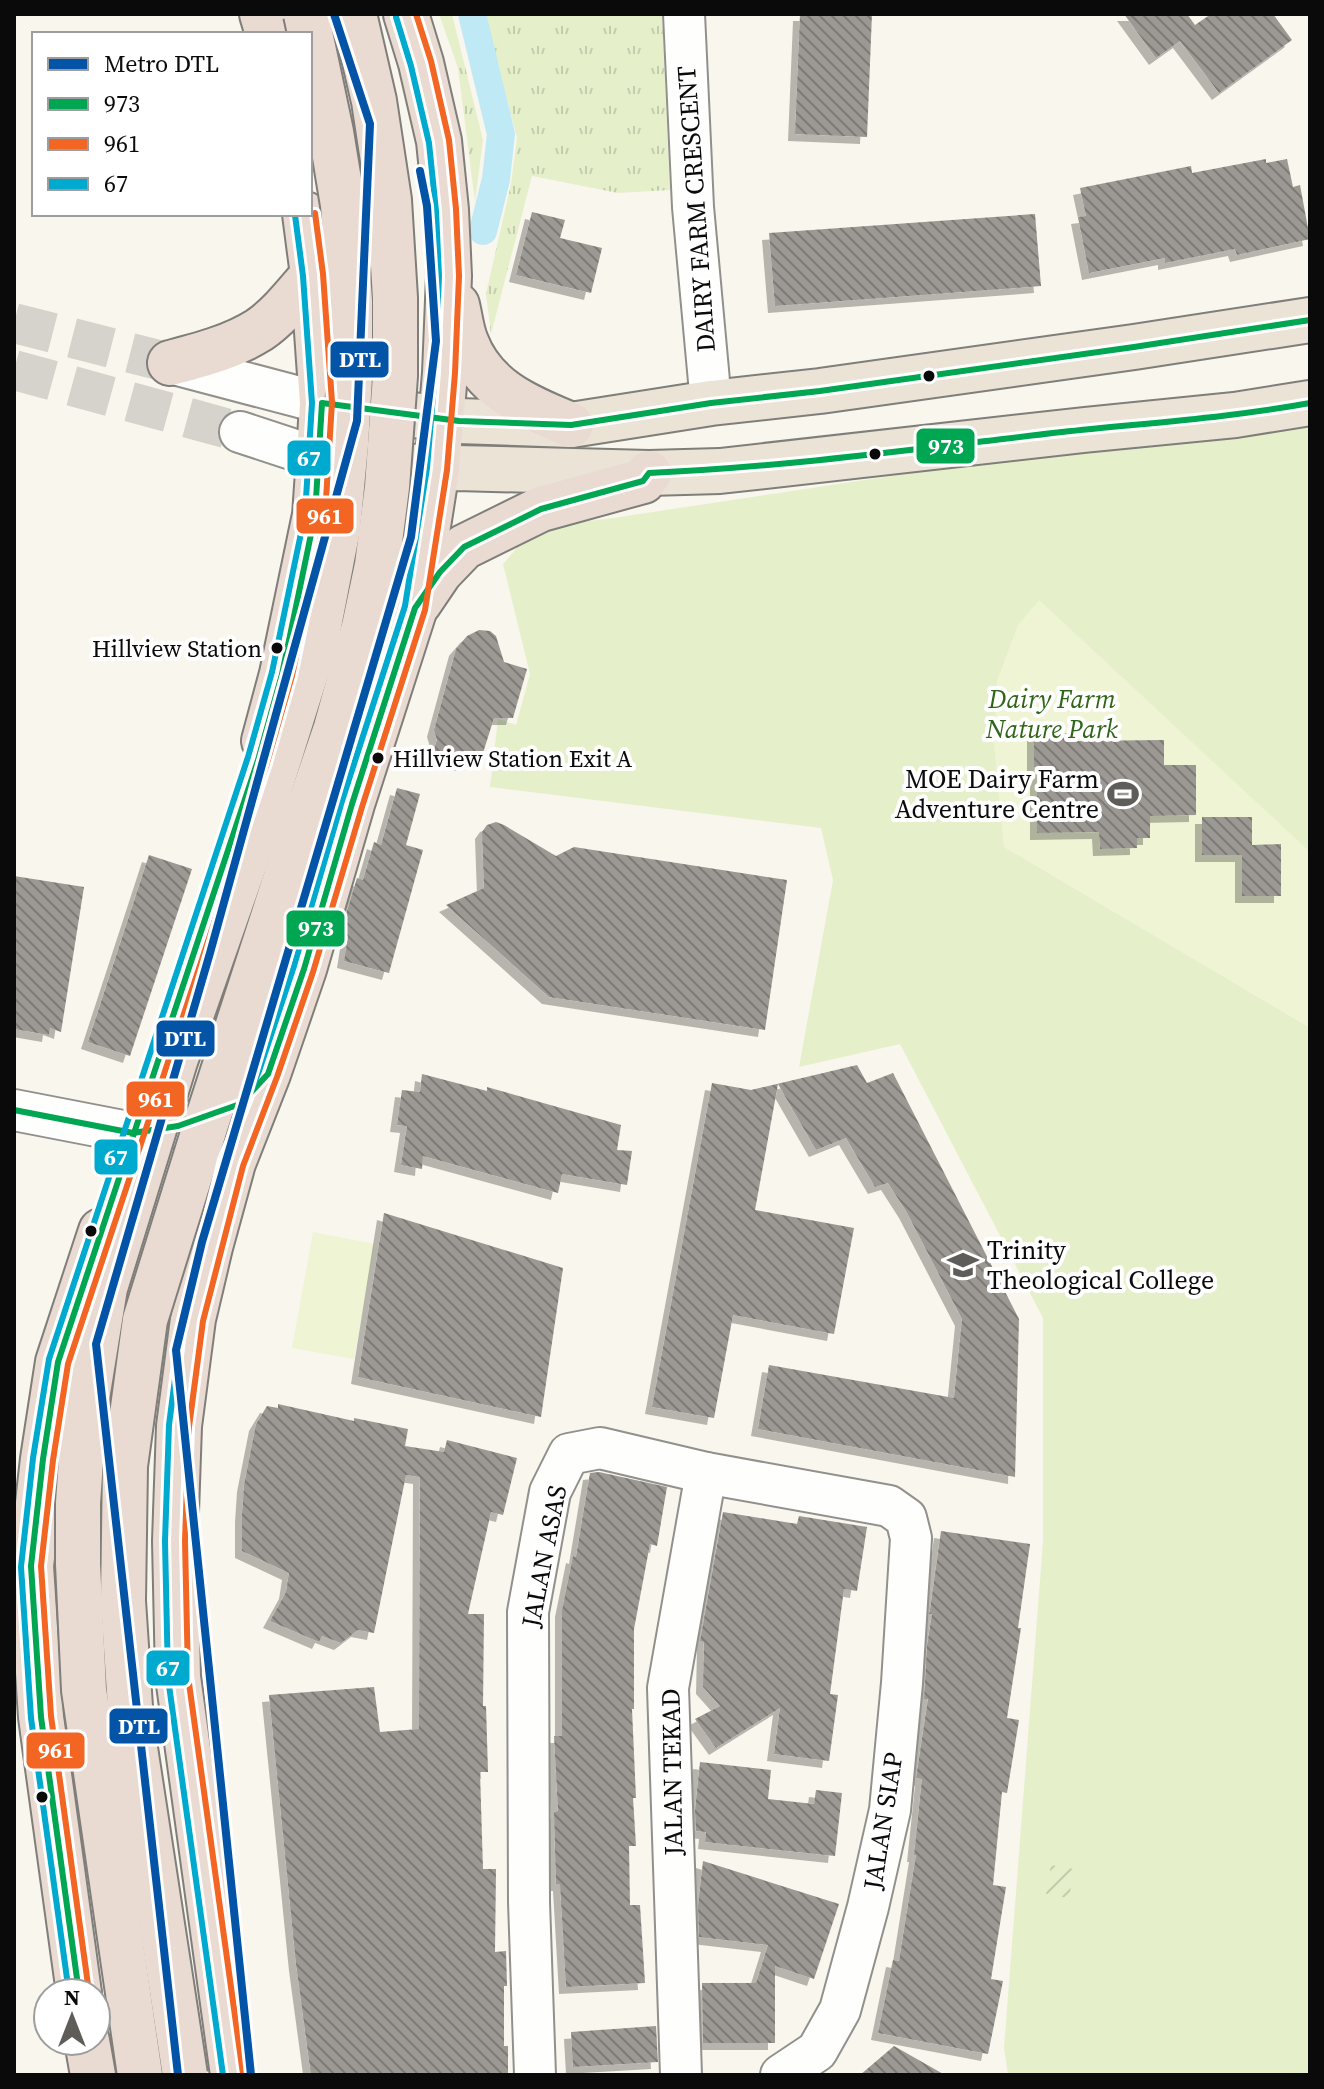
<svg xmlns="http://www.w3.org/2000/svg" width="1324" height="2089" font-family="'Source Serif 4',serif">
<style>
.grass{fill:url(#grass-tufts)}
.park{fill:#e5f0cb}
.garden{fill:url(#garden-furrows)}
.pitch{fill:#eff4d5}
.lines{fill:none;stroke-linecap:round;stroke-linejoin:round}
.canal{stroke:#c0e9f6;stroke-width:28}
.building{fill:url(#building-back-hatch);filter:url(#shadow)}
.minor-tunnel{stroke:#d5d3cb;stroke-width:40;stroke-dasharray:40 20;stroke-linecap:butt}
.minor-casing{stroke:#92908c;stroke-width:44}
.major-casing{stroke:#7f7e7a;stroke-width:48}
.highway-casing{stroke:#7f7e7a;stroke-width:48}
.minor{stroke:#fefefc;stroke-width:40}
.major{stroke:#ebe4d6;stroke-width:44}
.highway{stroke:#eadbd2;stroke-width:44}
.highway-bridge-casing{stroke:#7f7e7a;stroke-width:48;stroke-linecap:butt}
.highway-bridge{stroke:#eadbd2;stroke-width:44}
.bus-1-casing{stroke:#fff;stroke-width:12}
.bus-2-casing{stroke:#fff;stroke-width:12}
.bus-3-casing{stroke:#fff;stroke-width:12}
.bus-1{stroke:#00a651;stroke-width:6}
.bus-2{stroke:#f26522;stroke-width:6}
.bus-3{stroke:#00a9ce;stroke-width:6}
.metro-1-casing{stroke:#fff;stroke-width:14}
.metro-1{stroke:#0354a6;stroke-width:8}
.bus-dot{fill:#0a0a0a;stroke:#fff;stroke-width:3}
.labels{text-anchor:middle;stroke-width:8;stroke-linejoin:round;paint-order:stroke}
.bus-label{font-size:24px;fill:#0a0a0a;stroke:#fff;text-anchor:end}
.street-label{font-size:26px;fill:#0a0a0a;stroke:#fff}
.park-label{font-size:26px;font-style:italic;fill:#2f6518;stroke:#fff}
.poi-label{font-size:26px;fill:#0a0a0a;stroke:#fff;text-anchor:end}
.line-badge{stroke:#fff;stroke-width:3}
.badge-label{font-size:22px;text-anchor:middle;font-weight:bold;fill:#fff}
</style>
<defs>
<pattern id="grass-tufts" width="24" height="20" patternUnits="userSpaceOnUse" patternTransform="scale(2)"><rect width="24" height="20" fill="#e5f0cb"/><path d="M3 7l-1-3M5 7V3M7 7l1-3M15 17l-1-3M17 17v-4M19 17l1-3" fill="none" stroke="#c3ccad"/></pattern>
<pattern id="garden-furrows" width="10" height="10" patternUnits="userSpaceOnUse" patternTransform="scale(2)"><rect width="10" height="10" fill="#e5f0cb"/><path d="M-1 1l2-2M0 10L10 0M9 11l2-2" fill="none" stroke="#c3ccad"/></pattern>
<pattern id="building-back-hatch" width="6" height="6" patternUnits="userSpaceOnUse" patternTransform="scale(2)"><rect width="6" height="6" fill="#9c9893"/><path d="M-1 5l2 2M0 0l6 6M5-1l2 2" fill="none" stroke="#7d7a76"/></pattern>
<filter id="shadow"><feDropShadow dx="-7" dy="7" stdDeviation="0" flood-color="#0004"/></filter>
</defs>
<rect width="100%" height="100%" fill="#f9f6ed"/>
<g class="grass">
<polygon points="439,14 452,14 483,140 475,202 458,68"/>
<polygon points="485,14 662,14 670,190 618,193 532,176 491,334 486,294 511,184 517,138"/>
</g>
<polygon class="park" points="1310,420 1310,2075 1008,2075 1004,2048 1043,1541 1043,1318 900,1044 799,1067 833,880 821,828 490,787 498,719 516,725 530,674 503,564 521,543 555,525 613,518 1082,447"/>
<polygon class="garden" points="1051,1865 1074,1869 1069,1898 1046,1894"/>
<g class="pitch">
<polygon points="1039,600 1310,852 1310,1028 1004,847 994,742 997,681 1018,625"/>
<polygon points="313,1232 375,1244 354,1359 292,1348"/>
</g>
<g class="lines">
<polyline class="canal" points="472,14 501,134 496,179 483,231"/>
</g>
<g class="building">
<polygon points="800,14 872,14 867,137 795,134"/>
<polygon points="1124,14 1187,14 1195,25 1211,14 1273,14 1292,40 1219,93 1180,41 1156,58"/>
<polygon points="1266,159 1266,163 1287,159 1293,187 1300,185 1310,239 1237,255 1235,249 1165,263 1165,258 1089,273 1078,217 1086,216 1080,188 1191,166 1192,173"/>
<polygon points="532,212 565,220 560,238 602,248 591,293 516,275"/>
<polygon points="1035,214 1041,286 775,306 769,233"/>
<polygon points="479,630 490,631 496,636 504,662 527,669 513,718 494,718 483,753 463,764 432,755 437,740 434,730 456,649 467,636"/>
<polygon points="1076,733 1076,741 1164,740 1164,765 1196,765 1196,815 1150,816 1150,838 1137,838 1137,848 1100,849 1099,832 1037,833 1037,767 1034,767 1034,734"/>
<polygon points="397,788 420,794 406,845 423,850 389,973 344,961 348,936 340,934 357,878 363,880 374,842 381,845"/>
<polygon points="1202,817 1252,817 1252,845 1281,844 1281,896 1242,896 1242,855 1202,855"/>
<polygon points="496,822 504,825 556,856 574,847 787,880 765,1030 549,997 446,905 484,888 482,832 487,825"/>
<polygon points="149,855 192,869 130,1056 88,1042"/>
<polygon points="14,876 84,887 61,1032 50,1028 49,1035 14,1029"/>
<polygon points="857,1065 867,1083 893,1073 1019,1319 1015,1477 758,1429 769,1365 954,1398 962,1319 906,1211 888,1183 875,1187 846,1138 816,1150 778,1084 755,1210 854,1228 834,1334 733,1315 714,1418 652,1407 712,1083 751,1090"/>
<polygon points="422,1074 487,1091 487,1087 621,1125 617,1150 632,1151 627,1185 562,1174 558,1193 423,1156 422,1169 401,1165 407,1126 397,1125 402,1090 420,1092"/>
<polygon points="384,1213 563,1268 541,1417 358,1377"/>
<polygon points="278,1404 354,1421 354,1418 408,1429 405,1446 444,1452 447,1440 517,1458 503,1515 491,1512 468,1614 484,1614 483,1706 486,1706 488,1772 480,1772 483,1869 496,1869 495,1952 506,1951 507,1986 504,1986 504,2046 508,2046 508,2075 311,2075 296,1964 269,1695 374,1687 380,1732 419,1729 420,1477 406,1475 374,1633 358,1630 341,1643 322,1636 319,1642 270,1621 286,1592 289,1573 242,1551 242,1515 244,1485 256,1424 267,1406 278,1408"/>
<polygon points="599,1472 667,1487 657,1546 650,1544 634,1629 634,1709 632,1709 636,1798 633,1798 636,1846 629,1846 630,1905 640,1905 645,1983 566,1987 560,1884 556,1884 554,1812 558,1811 554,1736 562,1736 562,1610 573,1556 576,1557 590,1473"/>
<polygon points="723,1512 797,1524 799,1516 867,1527 857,1591 844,1589 830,1694 838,1695 829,1761 774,1754 780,1708 716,1748 695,1719 720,1706 703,1687 704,1642 700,1641"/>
<polygon points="941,1531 1030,1544 1018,1628 1021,1628 1007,1718 1019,1720 1007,1793 1002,1792 993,1885 1006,1887 991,1979 1003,1981 988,2054 878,2033 893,1960 899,1961 916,1855 914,1855 922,1779 916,1778 928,1699 924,1699 927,1646 932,1614 929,1614 930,1610"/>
<polygon points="700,1762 771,1770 768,1799 814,1804 816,1790 842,1793 835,1856 705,1842 706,1832 696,1831 695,1811"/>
<polygon points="703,1861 839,1904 814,1979 775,1966 775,2043 703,2043 702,1983 756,1983 768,1945 699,1937 698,1906"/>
<polygon points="656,2026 658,2062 573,2067 571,2032"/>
<polygon points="894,2046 945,2075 860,2075"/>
</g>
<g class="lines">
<g class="minor-tunnel">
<polyline points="14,323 170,363"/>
<polyline points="14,370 240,432"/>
</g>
<defs>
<g id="minor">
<polyline points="684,14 693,207 711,403"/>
<polyline points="170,363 322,403"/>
<polyline points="240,432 319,458"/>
<polyline points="14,1110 133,1133 178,1126 232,1107"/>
<polyline points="535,2075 529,1902 528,1612 550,1492 569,1454 600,1448 706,1473 889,1506 906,1518 911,1538 902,1683 890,1810 868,1907 840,2010 817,2051 781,2075"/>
<polyline points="681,2075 668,1688 706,1473"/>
</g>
<g id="major">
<polyline points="322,403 459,421 571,425 711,403 820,391 1134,347 1310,320"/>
<polyline points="319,458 437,469 457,468 649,473 720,471 1084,430 1235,415 1310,403"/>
</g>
<g id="highway">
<polyline points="262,14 268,34"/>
<path d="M457,305C460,317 461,330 466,342C484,390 528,407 571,425"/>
<path d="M170,363C200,355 232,347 259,330C280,316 297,293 313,275"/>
<polyline points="419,603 440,572 464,547 541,509 643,481 649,473"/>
<polyline points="264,741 282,674 315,515 319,458 322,403 313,275 305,214"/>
<polyline points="79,1993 41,1717 31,1566 43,1459 58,1362 101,1231"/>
<polyline points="87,2041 93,2075"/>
<polyline points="233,2075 178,1677 175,1541 179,1426 193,1319 210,1247 233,1163 268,1074 304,969 352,804 415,608 437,469 445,373 449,276 446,210 439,141 421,63 406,14"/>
</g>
</defs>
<use href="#minor" class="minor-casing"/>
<use href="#major" class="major-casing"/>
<use href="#highway" class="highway-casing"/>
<use href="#minor" class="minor"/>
<use href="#major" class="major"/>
<use href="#highway" class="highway"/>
<defs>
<g id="highway-bridge">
<polyline points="140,2075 84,1690 78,1564 78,1503 84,1417 105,1288 175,1061 258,825 316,641 338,528 346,445 350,376 350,301 343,205 331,132 306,14"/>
<polyline points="185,2075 131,1722 123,1601 125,1466 145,1320 205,1127 300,834 336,728 364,627 377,565 387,487 395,376 395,298 389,200 374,101 354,14"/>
</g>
</defs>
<use href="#highway-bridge" class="highway-bridge-casing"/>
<use href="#highway-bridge" class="highway-bridge"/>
<defs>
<g id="bus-1">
<path d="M14,1110L133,1133L178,1126L240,1104L268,1074L304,969L352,804L415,608L440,572L464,547L541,509L643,481L649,473C788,467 924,448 1062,432C1145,423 1228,418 1310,403"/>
<polyline points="79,1993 41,1717 31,1566 43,1459 58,1362 258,760 282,674 315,515 322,403 459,421 571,425 711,403 820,391 1134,347 1310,320"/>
</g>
<g id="bus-2">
<polyline points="89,1992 51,1716 41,1566 53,1460 68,1364 267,763 292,676 325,516 332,402 323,274 315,213"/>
<polyline points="243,2074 188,1676 185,1541 189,1427 203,1321 243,1166 277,1077 313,972 362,807 425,610 447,470 455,373 459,276 456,209 449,140 431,61 416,14"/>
</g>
<g id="bus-3">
<polyline points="69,1993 31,1718 21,1567 33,1458 49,1359 248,757 272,672 305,514 312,403 303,276 295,215"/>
<polyline points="223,2075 168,1678 165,1541 169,1425 183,1317 223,1160 259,1071 294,966 342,801 405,606 427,468 435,372 439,276 436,211 429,143 411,66 396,17"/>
</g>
</defs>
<use href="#bus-1" class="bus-1-casing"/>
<use href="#bus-2" class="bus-2-casing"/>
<use href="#bus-3" class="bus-3-casing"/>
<use href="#bus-1" class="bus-1"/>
<use href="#bus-2" class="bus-2"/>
<use href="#bus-3" class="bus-3"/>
<defs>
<g id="metro-1">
<polyline points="178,2075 96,1344 210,953 357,421 370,124 334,14"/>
<polyline points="251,2075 176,1350 202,1242 411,537 436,341 427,206 420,171"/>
</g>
</defs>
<use href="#metro-1" class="metro-1-casing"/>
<use href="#metro-1" class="metro-1"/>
</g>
<defs>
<symbol id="stadium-bare" viewBox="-9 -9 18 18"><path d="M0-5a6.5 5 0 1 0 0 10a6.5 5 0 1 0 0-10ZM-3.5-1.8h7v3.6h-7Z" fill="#5e5d59" stroke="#fff" stroke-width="2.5" paint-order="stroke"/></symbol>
<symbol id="university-bare" viewBox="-9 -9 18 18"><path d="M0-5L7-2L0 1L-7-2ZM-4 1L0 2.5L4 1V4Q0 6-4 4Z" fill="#5e5d59" stroke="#fff" stroke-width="2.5" paint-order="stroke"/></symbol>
</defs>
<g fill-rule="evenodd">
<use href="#stadium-bare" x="1101" y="772" width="44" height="44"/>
<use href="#university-bare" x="941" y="1243" width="44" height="44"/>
</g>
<g class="bus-dot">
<circle cx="929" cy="376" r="7"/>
<circle cx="875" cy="454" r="7"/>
<circle cx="277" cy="648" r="7"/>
<circle cx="378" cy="758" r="7"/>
<circle cx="91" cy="1231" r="7"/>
<circle cx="42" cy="1797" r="7"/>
</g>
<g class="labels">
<g class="bus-label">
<text x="262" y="657">Hillview Station</text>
<text x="393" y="767" text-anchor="start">Hillview Station Exit A</text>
</g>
<g class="street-label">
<text transform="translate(696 209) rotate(-94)" y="9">DAIRY FARM CRESCENT</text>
<text transform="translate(544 1556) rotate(-79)" y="9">JALAN ASAS</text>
<text transform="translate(672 1772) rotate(-91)" y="9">JALAN TEKAD</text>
<text transform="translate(883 1821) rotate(-81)" y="9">JALAN SIAP</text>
</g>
<g class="park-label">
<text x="1052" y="708">Dairy Farm<tspan x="1052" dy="30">Nature Park</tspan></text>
</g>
<g class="poi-label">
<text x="1099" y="788">MOE Dairy Farm<tspan x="1099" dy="30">Adventure Centre</tspan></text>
<text x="987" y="1259" text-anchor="start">Trinity<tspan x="987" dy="30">Theological College</tspan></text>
</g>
</g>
<g class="line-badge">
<rect x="329" y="340" width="61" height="39" rx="8" fill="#0354a6"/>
<rect x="915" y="427" width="61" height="38" rx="8" fill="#00a651"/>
<rect x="286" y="439" width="46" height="38" rx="8" fill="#00a9ce"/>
<rect x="295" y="497" width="60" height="38" rx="8" fill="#f26522"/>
<rect x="285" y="909" width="61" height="39" rx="8" fill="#00a651"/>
<rect x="155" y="1019" width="61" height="39" rx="8" fill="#0354a6"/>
<rect x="125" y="1080" width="61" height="38" rx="8" fill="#f26522"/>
<rect x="93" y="1138" width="46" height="38" rx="8" fill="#00a9ce"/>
<rect x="145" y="1649" width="46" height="38" rx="8" fill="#00a9ce"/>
<rect x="108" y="1707" width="61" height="38" rx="8" fill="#0354a6"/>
<rect x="25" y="1731" width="61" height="39" rx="8" fill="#f26522"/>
</g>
<g class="badge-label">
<text x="360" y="367">DTL</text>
<text x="946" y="454">973</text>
<text x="309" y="466">67</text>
<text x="325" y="524">961</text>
<text x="316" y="936">973</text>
<text x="185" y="1046">DTL</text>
<text x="156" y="1107">961</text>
<text x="116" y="1165">67</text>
<text x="168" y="1676">67</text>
<text x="139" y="1734">DTL</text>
<text x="56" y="1758">961</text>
</g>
<rect width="1324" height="2089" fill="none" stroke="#0a0a0a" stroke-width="32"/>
<rect x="32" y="32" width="280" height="184" fill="#ffffff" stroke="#9d9d9d" stroke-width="2"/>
<rect x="48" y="58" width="40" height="12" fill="#0354a6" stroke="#9d9d9d" stroke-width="2"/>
<text x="104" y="72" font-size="24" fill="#0a0a0a">Metro DTL</text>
<rect x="48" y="98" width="40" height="12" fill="#00a651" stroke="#9d9d9d" stroke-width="2"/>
<text x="104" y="112" font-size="24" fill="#0a0a0a">973</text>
<rect x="48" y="138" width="40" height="12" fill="#f26522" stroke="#9d9d9d" stroke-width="2"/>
<text x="104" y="152" font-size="24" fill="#0a0a0a">961</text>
<rect x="48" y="178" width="40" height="12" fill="#00a9ce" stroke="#9d9d9d" stroke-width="2"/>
<text x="104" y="192" font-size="24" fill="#0a0a0a">67</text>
<g transform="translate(72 2017)"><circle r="38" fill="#ffffff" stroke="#9d9d9d" stroke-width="2"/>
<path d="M0-6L14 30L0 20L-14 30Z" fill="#5e5d59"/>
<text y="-12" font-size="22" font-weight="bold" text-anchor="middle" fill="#0a0a0a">N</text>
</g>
</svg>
